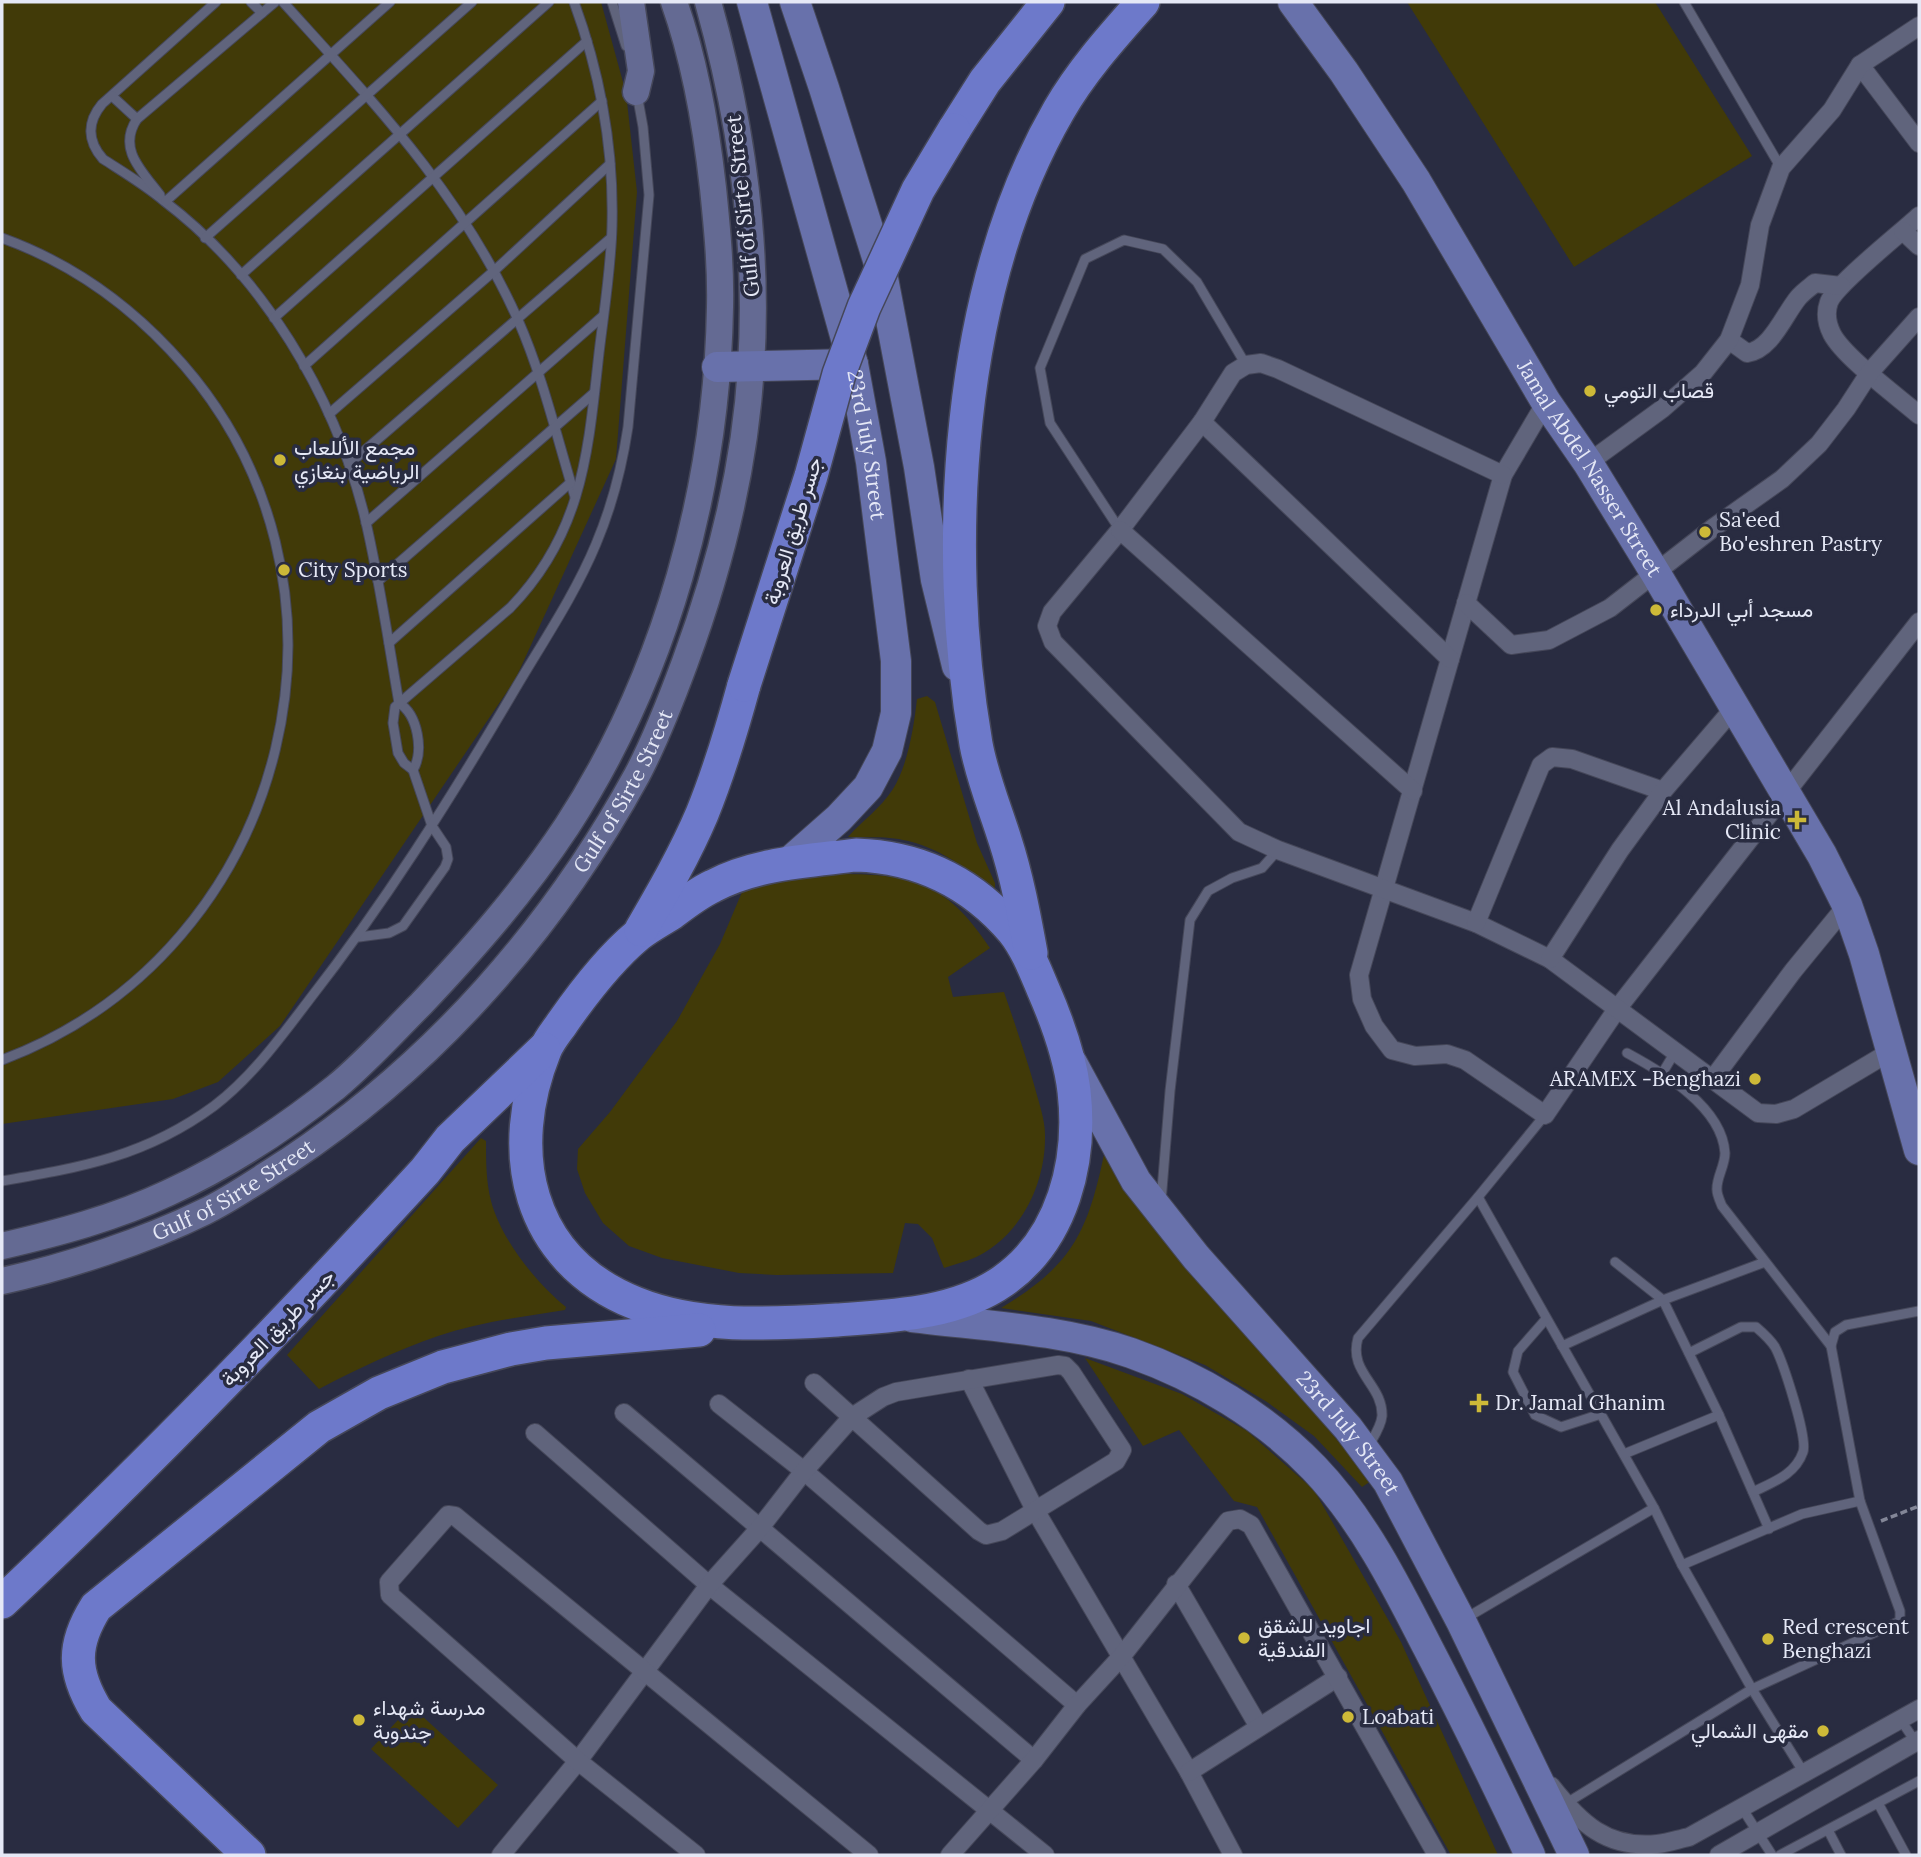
<svg xmlns="http://www.w3.org/2000/svg" width="1921" height="1857" font-family="Lora,Vazirmatn,serif">
<style>
.green{fill:#413a08}
.lines{fill:none;stroke-linecap:round;stroke-linejoin:round}
.lane-casing{stroke:#454759;stroke-width:11}
.street-casing{stroke:#454759;stroke-width:20}
.secondary-casing{stroke:#454759;stroke-width:29}
.primary-casing{stroke:#454759;stroke-width:32}
.highway-casing{stroke:#454759;stroke-width:36}
.path{stroke:#838697;stroke-width:3.5;stroke-dasharray:7 3.5;stroke-linecap:butt}
.lane{stroke:#60647c;stroke-width:9}
.street{stroke:#60647c;stroke-width:18}
.secondary{stroke:#646a93;stroke-width:26}
.primary{stroke:#6871ab;stroke-width:30}
.highway{stroke:#6d79ca;stroke-width:33}
.highway-bridge-casing{stroke:#454759;stroke-width:36;stroke-linecap:butt}
.highway-bridge{stroke:#6d79ca;stroke-width:33}
.poi-dot{fill:#cdb938;stroke:#292c41;stroke-width:2.5}
.labels{text-anchor:middle;stroke-width:7;stroke-linejoin:round;paint-order:stroke}
.street-label{font-size:21px;fill:#e5e8f6;stroke:#292c41}
.poi-label{font-size:21px;fill:#e5e8f6;stroke:#292c41;text-anchor:start}
</style>
<rect width="100%" height="100%" fill="#292c41"/>
<g class="green">
<polygon points="2,2 601,2 626,93 637,192 616,459 515,680 280,1026 218,1082 173,1099 2,1124"/>
<polygon points="1407,2 1655,2 1752,156 1574,267"/>
<path d="M927,696L935,702L977,843L995,883V889C967,869 937,846 903,840C886,836 865,838 848,837C862,821 881,808 893,789C908,765 914,726 917,699Z"/>
<path d="M831,874C911,874 944,879 990,948L948,977L953,997L1004,992C1015,1024 1026,1056 1035,1088C1039,1103 1045,1120 1045,1135C1046,1186 1018,1241 969,1260C961,1263 952,1265 944,1268L932,1238L918,1224L905,1223L893,1273L777,1275L739,1273L662,1258L629,1246L603,1223L585,1193L577,1169L578,1149L610,1112L677,1021L720,944L745,885Z"/>
<path d="M481,1138L486,1141C486,1161 486,1181 491,1201C501,1239 536,1283 566,1307L565,1310C522,1317 479,1322 438,1336C397,1350 357,1369 319,1389L287,1355Z"/>
<path d="M1105,1150L1283,1375L1371,1481L1362,1487L1314,1436L1267,1402L1205,1365L1091,1321L1001,1308C1074,1264 1088,1231 1105,1150Z"/>
<polygon points="1085,1358 1182,1394 1247,1431 1314,1490 1401,1642 1498,1855 1451,1855 1257,1507 1234,1501 1179,1430 1143,1446"/>
<polygon points="411,1706 498,1785 458,1828 371,1749"/>
</g>
<g class="lines">
<defs>
<g id="lane">
<path d="M216,2L102,104C87,122 87,141 103,159C123,172 145,185 164,201C263,276 334,395 364,514C379,576 388,640 399,703C418,715 424,751 413,770"/>
<polyline points="251,2 262,13"/>
<path d="M283,2C374,103 462,194 518,320C543,377 557,438 575,497"/>
<polyline points="612,2 626,46"/>
<polyline points="1684,2 1781,168"/>
<polyline points="112,96 137,119"/>
<path d="M160,195C142,171 117,149 137,119L275,2"/>
<polyline points="166,201 390,2"/>
<path d="M2,238C66,261 123,300 170,350C385,577 292,951 2,1060"/>
<polyline points="205,238 472,2"/>
<polyline points="241,275 549,2"/>
<polyline points="274,318 587,41"/>
<polyline points="304,366 602,101"/>
<polyline points="329,414 494,271 610,164"/>
<polyline points="349,464 611,238"/>
<polyline points="366,523 603,316"/>
<polyline points="1120,530 1050,423 1040,368 1085,259 1124,240 1163,249 1197,282 1246,365"/>
<polyline points="378,581 594,393"/>
<polyline points="389,643 570,483"/>
<path d="M359,937L389,933L403,926L445,867L448,859L446,847L432,826L413,770L404,763L398,753L393,723L395,707L510,608C583,533 588,452 599,353C604,311 611,268 612,226C614,150 600,73 574,2"/>
<path d="M1627,1053C1664,1073 1722,1107 1725,1153C1725,1166 1716,1178 1717,1190C1717,1195 1720,1201 1722,1206L1831,1346"/>
<polyline points="1663,1072 1675,1052"/>
<path d="M2,1181C83,1167 146,1156 214,1106C252,1077 280,1038 309,1000C384,904 449,801 511,696C540,646 574,597 596,544C612,506 622,467 628,427L649,195L643,127L637,94"/>
<polyline points="1478,1197 1654,1508 1682,1565 1752,1689 1804,1773"/>
<polyline points="1161,1202 1170,1091 1190,920 1208,891 1232,878 1262,868 1278,850"/>
<polyline points="1615,1262 1663,1300 1719,1415 1769,1529"/>
<polyline points="1546,1319 1518,1351 1513,1372 1535,1415 1561,1427 1601,1414"/>
<polyline points="1562,1346 1663,1300 1765,1262"/>
<path d="M1689,1353L1741,1327H1756C1763,1333 1770,1339 1775,1347C1783,1362 1808,1438 1803,1452C1795,1475 1773,1482 1753,1492"/>
<path d="M1368,1447C1373,1438 1381,1427 1382,1416C1383,1384 1348,1373 1358,1338L1478,1197L1545,1115"/>
<polyline points="1624,1454 1719,1415"/>
<polyline points="1682,1565 1802,1514 1860,1501"/>
<polyline points="1466,1618 1654,1508"/>
<polyline points="1900,1719 1917,1744"/>
<polyline points="1878,1803 1906,1855"/>
<polyline points="1565,1804 1752,1689 1900,1621 1900,1611 1860,1501 1831,1346 1835,1332 1846,1325 1919,1311"/>
<polyline points="1742,1808 1772,1855"/>
<polyline points="1828,1830 1841,1855"/>
<polyline points="1780,1855 1919,1781"/>
</g>
<g id="street">
<polyline points="1860,65 1919,143"/>
<path d="M1919,216C1901,233 1836,284 1829,302C1825,313 1827,324 1832,334C1844,357 1897,396 1919,415"/>
<polyline points="1903,231 1919,246"/>
<path d="M1729,340L1747,353C1771,350 1784,315 1798,298C1803,292 1809,288 1815,283L1841,286"/>
<polyline points="1546,402 1503,475 1359,975 1362,999 1374,1026 1392,1050 1415,1056 1447,1054 1465,1060 1545,1115 1617,1009 1919,622"/>
<polyline points="1202,422 1450,659"/>
<polyline points="1588,463 1662,409 1703,373 1729,340 1750,285 1760,225 1781,168 1832,110 1860,65 1919,26"/>
<polyline points="1503,475 1278,369 1261,363 1246,365 1233,373 1202,422 1120,530 1052,612 1047,626 1053,642 1239,832 1278,850 1476,923 1550,959 1758,1113 1776,1114 1794,1109 1893,1050"/>
<polyline points="1120,530 1413,791"/>
<polyline points="1466,603 1511,645 1549,640 1610,608 1713,528 1782,479 1819,444 1846,409 1870,372 1919,317"/>
<polyline points="1476,923 1541,765 1552,757 1572,759 1663,791"/>
<polyline points="1550,959 1620,850 1663,791 1734,708"/>
<polyline points="1712,1080 1793,971 1847,905"/>
<polyline points="969,1379 1035,1510 1189,1772 1233,1855"/>
<polyline points="719,1404 804,1471 1077,1705"/>
<polyline points="624,1413 1034,1760"/>
<polyline points="535,1433 709,1585 1045,1855"/>
<polyline points="1176,1584 1259,1727"/>
<polyline points="1189,1772 1338,1677"/>
<path d="M1551,1786C1580,1823 1607,1849 1657,1844C1668,1843 1679,1839 1689,1837L1919,1709"/>
<polyline points="501,1855 578,1761 709,1585 759,1529 804,1471 852,1417 883,1397 896,1392 1058,1365 1065,1366 1071,1372 1122,1450 1116,1461 1002,1531 986,1535 979,1531 814,1383"/>
<polyline points="696,1855 578,1761 390,1595 389,1582 448,1515 455,1516 461,1521 869,1855"/>
<polyline points="950,1855 1034,1760 1077,1705 1121,1657 1228,1521 1240,1519 1251,1525 1437,1855"/>
<polyline points="1719,1855 1919,1740"/>
</g>
<g id="secondary">
<polyline points="631,2 641,71 636,92"/>
<path d="M2,1246C58,1233 115,1218 168,1193C227,1166 285,1128 336,1087C366,1062 393,1032 421,1004C474,948 524,891 567,826C666,674 717,487 720,307C721,267 717,227 713,188C706,125 695,61 674,2"/>
<path id="s1" d="M2,1281C66,1267 145,1241 204,1212C233,1198 261,1178 288,1161C434,1064 553,929 637,775C656,739 671,700 685,662C720,567 745,468 751,367C759,244 741,120 708,2"/>
</g>
<g id="primary">
<path id="s2" d="M752,2L853,364L871,462L896,661V713L887,751L868,787L839,818L788,863"/>
<polyline points="795,2 824,88 882,273 919,467 936,580 957,666"/>
<path id="s3" d="M1293,2L1344,72L1416,181L1546,402L1588,463L1656,574L1822,855L1847,905L1864,954L1919,1150"/>
<polyline points="717,367 853,364"/>
<path id="s4" d="M1072,1063L1136,1181L1196,1257L1348,1428L1388,1482L1461,1621L1574,1855"/>
<path d="M912,1317C985,1326 1062,1329 1131,1353C1199,1377 1264,1416 1314,1468C1362,1518 1396,1585 1427,1646C1463,1715 1497,1785 1530,1855"/>
</g>
<g id="highway">
<polyline points="954,130 985,81 1048,2"/>
<path d="M856,855C919,857 972,883 1013,931C1026,947 1035,970 1043,989C1057,1021 1070,1057 1074,1091C1082,1161 1063,1239 1003,1281C956,1314 892,1316 837,1320C771,1324 699,1329 635,1303C526,1259 504,1151 545,1050C549,1040 557,1031 563,1022C584,992 609,959 638,935C648,927 661,920 672,913C685,903 698,893 713,886C757,863 808,861 856,855Z"/>
<path d="M641,930C663,892 685,854 702,814C719,772 732,729 744,685"/>
<path d="M1031,953C1024,915 1017,877 1005,840C995,808 982,777 976,744C942,546 956,288 1059,110C1082,70 1113,36 1143,2"/>
<path d="M2,1602C149,1464 289,1319 425,1171L450,1139L544,1049"/>
<path d="M249,1855L96,1710C73,1672 72,1645 96,1607L319,1427L379,1393L443,1367L511,1349L546,1343L699,1330"/>
</g>
</defs>
<use href="#lane" class="lane-casing"/>
<use href="#street" class="street-casing"/>
<use href="#secondary" class="secondary-casing"/>
<use href="#primary" class="primary-casing"/>
<use href="#highway" class="highway-casing"/>
<polyline class="path" points="1881,1521 1919,1506"/>
<use href="#lane" class="lane"/>
<use href="#street" class="street"/>
<use href="#secondary" class="secondary"/>
<use href="#primary" class="primary"/>
<use href="#highway" class="highway"/>
<defs>
<polyline id="highway-bridge" points="744,685 811,476 839,374 864,307 918,190 954,130"/>
</defs>
<use href="#highway-bridge" class="highway-bridge-casing"/>
<use href="#highway-bridge" class="highway-bridge"/>
</g>
<g class="poi-dot">
<circle cx="1590" cy="391" r="7"/>
<circle cx="280" cy="460" r="7"/>
<circle cx="1705" cy="532" r="7"/>
<circle cx="284" cy="570" r="7"/>
<circle cx="1656" cy="610" r="7"/>
<path d="M1793.5 809.5h7v7h7v7h-7v7h-7v-7h-7v-7h7z"/>
<circle cx="1755" cy="1079" r="7"/>
<path d="M1475.5 1392.5h7v7h7v7h-7v7h-7v-7h-7v-7h7z"/>
<circle cx="1244" cy="1638" r="7"/>
<circle cx="1768" cy="1639" r="7"/>
<circle cx="1348" cy="1717" r="7"/>
<circle cx="359" cy="1720" r="7"/>
<circle cx="1823" cy="1731" r="7"/>
</g>
<g class="labels">
<g class="street-label">
<text transform="translate(743 206) rotate(-96)" y="7">Gulf of Sirte Street</text>
<text dy="7" stroke="none"><textPath href="#s2" startOffset="458">23rd July Street</textPath></text>
<text dy="7" stroke="none"><textPath href="#s3" startOffset="553">Jamal Abdel Nasser Street</textPath></text>
<text transform="translate(793 531) rotate(-73)" y="7">جسر طريق العروبة</text>
<text dy="7" stroke="none"><textPath href="#s1" startOffset="817">Gulf of Sirte Street</textPath></text>
<text dy="7" stroke="none"><textPath href="#s1" startOffset="250">Gulf of Sirte Street</textPath></text>
<text transform="translate(278 1328) rotate(-46)" y="7">جسر طريق العروبة</text>
<text dy="7" stroke="none"><textPath href="#s4" startOffset="464">23rd July Street</textPath></text>
</g>
<g class="poi-label">
<text x="1604" y="398">قصاب التومي</text>
<text x="294" y="455">مجمع الأللعاب<tspan x="294" dy="24">الرياضية بنغازي</tspan></text>
<text x="1719" y="527">Sa'eed<tspan x="1719" dy="24">Bo'eshren Pastry</tspan></text>
<text x="298" y="577">City Sports</text>
<text x="1670" y="617">مسجد أبي الدرداء</text>
<text x="1781" y="815" text-anchor="end">Al Andalusia<tspan x="1781" dy="24">Clinic</tspan></text>
<text x="1741" y="1086" text-anchor="end">ARAMEX -Benghazi</text>
<text x="1495" y="1410">Dr. Jamal Ghanim</text>
<text x="1258" y="1633">اجاويد للشقق<tspan x="1258" dy="24">الفندقية</tspan></text>
<text x="1782" y="1634">Red crescent<tspan x="1782" dy="24">Benghazi</tspan></text>
<text x="373" y="1715">مدرسة شهداء<tspan x="373" dy="24">جندوبة</tspan></text>
<text x="1362" y="1724">Loabati</text>
<text x="1809" y="1738" text-anchor="end">مقهى الشمالي</text>
</g>
</g>
<rect width="1921" height="1857" fill="none" stroke="#e5e8f6" stroke-width="7"/>
</svg>
